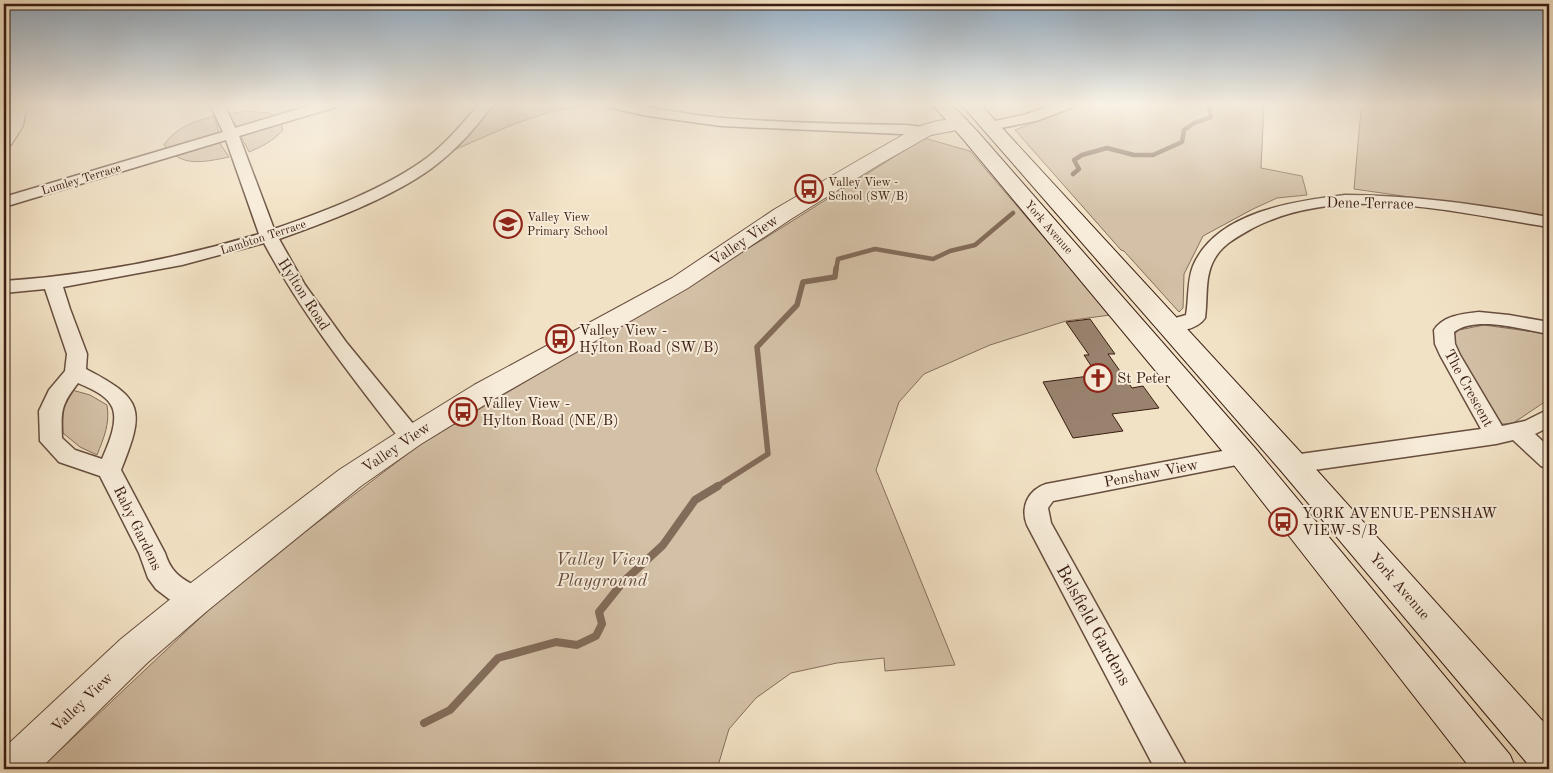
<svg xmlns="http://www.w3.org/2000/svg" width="1553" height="773" font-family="'Old Standard TT',serif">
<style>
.green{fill:#d3c0a6;stroke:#866e5c}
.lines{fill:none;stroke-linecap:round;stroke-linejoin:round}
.stream-far2{stroke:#826b58;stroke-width:4.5}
.stream-far1{stroke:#826b58;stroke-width:5.5}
.stream{stroke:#826b58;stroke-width:8}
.building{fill:#99836f;stroke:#391c11}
.minor-casing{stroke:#674e3e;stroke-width:3}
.tertiary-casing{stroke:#674e3e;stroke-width:2}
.secondary-casing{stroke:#391c11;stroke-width:2}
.minor{fill:#f7ecd9;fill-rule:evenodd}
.tertiary{fill:#f7ecd9;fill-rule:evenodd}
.secondary{fill:#f7ecd9;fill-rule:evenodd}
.labels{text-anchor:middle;stroke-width:4;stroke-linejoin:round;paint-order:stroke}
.far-street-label{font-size:12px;fill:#391c11;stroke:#f7ecd9}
.far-poi-label{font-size:12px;fill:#391c11;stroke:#f7ecd9;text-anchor:start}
.street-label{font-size:15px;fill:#391c11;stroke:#f7ecd9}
.poi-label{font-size:15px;fill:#391c11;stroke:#f7ecd9;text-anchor:start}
.near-park-label{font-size:18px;font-style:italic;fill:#674d3e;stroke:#f7ecd9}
.near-street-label{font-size:18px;fill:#391c11;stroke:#f7ecd9}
</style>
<rect width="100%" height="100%" fill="#f2e2c5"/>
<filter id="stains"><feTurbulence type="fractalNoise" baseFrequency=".004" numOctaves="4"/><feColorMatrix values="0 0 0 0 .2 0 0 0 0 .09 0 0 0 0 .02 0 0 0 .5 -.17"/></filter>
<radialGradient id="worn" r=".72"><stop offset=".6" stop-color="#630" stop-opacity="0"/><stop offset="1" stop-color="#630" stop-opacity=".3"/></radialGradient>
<g class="green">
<polygon points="492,104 588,104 589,105 553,111 514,124 447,153"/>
<polygon points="1082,104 1264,104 1261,168 1302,176 1307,195 1277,198 1253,209 1203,236 1184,274 1183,308 1179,312 1124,251 1121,250 1015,130"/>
<polygon points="1355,104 1549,104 1549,217 1354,189 1361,110"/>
<polygon points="247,111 269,113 275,116 237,127 228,114"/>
<path d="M214,116L219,133L167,149L164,145C176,127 194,122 214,116Z"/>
<path d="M281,123L283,130C273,141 263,146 249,152L241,136Z"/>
<polygon points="924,138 970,151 1110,315 1066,321 990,345 924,374 899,402 876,470 955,665 885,671 884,658 837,663 791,673 756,698 729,729 717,769 40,769 234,586 418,446 762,240"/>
<path d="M219,142L229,157C214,160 187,167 174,154Z"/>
<polygon points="1484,325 1549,334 1549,399 1512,424 1502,424 1453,345 1453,335 1459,330"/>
<path d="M72,390L90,395L107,405C110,424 104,437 97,455L80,447L63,433L62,412Z"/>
</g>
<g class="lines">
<g class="stream-far2">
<polyline points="1073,174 1079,169 1074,160 1082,155 1107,148 1134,155 1153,155 1182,142 1184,130 1194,123 1211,117 1208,104"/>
<polyline points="836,270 838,259 875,249 933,259 950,251 975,245 1013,213"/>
</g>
<polyline class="stream-far1" points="716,487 768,454 757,347 797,305 803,282 835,277 836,268"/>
<polyline class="stream" points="424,723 450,710 498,658 556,642 577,645 596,636 602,624 599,612 623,582 663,545 695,500 718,486"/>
</g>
<polygon class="building" points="1090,319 1115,354 1108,354 1132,388 1143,386 1159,408 1112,414 1123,431 1073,438 1043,382 1097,375 1084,355 1089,355 1066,322"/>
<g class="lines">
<defs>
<g id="minor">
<path d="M210,104H224L235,128L315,104H338L336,107L239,136L274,229C323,212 387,188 428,157C447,142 463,123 479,104H493C476,128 455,151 432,168C391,198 327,222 279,239L305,285L346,342L419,431L422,437L419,443L411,445L403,443C353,378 303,316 264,243L182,265L63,287L70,309L87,354L86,369C144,399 145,410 121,470L165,553C175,586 198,579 208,600L205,608L195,612L169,599L156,589L148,578L139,553L100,476L59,462L40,441L39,411L49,390L65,371L67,354L45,289L4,293V281C90,275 176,259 259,234L226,140L4,207V197L223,132ZM78,383C89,388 105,394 111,405C120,419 108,445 102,459L75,450L62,438C61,410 61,405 78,383Z"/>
<path d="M605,104C645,104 684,115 723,118C784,123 846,124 907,125L929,128L931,131L929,134L924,135L721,126L648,116L607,107Z"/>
<polygon points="1054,104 1075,104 1073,107 1036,121 991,130 986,129 984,126 986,123 1027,114"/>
<path d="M1345,195C1414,195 1481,205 1549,217V227C1456,213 1342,182 1253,228C1239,236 1223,244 1215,258C1204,276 1208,298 1205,318C1197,330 1174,334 1161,330L1158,326L1161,322L1186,315C1189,299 1187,281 1193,266C1216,212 1294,201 1345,195Z"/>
<path d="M1479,312L1509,315L1549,322V334C1523,330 1477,315 1454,332L1455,344L1460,355L1502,426L1525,421L1549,409V427L1535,434L1549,447V469L1541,466L1513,440L1496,444L1293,473L1285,470L1281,464L1285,458L1293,455L1481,429L1440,355L1435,344L1434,330C1444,315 1463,314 1479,312Z"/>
<path d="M1244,447L1252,450L1256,456L1252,462L1053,501L1048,508L1051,523L1188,769H1155L1027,525C1020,507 1028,490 1046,484Z"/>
</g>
<g id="tertiary">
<polygon points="9,104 27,104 23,126 11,145 4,147 4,127"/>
<polygon points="960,118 967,120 969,124 967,128 931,135 880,164 791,219 688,288 494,399 421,444 361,486 207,611 147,663 40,769 4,769 4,748 121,639 183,589 339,470 401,430 474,385 672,278 775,209 866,156 917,127 937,121"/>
</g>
<g id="secondary">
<polygon points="932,104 951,104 977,131 1255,448 1510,755 1516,769 1471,769 1233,464 963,139"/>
<polygon points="961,104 980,104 1304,456 1549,728 1549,769 1532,769 1282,472"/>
</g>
</defs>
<use href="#minor" class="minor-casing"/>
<use href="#tertiary" class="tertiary-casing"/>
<use href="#secondary" class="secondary-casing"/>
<use href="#minor" class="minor"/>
<use href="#tertiary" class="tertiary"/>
<use href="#secondary" class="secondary"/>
</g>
<linearGradient id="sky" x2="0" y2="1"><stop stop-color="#93acc2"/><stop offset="0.49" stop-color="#f9f2e5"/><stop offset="1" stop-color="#f9f2e5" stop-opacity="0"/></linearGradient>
<rect width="1553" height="213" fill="url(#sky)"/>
<defs>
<symbol id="bus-ring" viewBox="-11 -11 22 22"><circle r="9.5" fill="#f7ecd9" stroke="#8f2418" stroke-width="1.5"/><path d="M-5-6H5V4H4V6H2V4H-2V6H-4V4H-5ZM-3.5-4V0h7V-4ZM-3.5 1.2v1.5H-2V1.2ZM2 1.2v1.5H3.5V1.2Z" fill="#8f2418"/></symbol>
<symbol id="school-ring" viewBox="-11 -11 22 22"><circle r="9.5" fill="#f7ecd9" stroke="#8f2418" stroke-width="1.5"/><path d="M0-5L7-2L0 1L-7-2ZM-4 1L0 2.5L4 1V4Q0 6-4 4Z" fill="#8f2418"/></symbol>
<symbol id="church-ring" viewBox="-11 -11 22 22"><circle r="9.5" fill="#f7ecd9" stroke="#8f2418" stroke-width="1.5"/><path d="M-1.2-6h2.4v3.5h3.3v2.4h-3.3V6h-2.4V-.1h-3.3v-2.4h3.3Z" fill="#8f2418"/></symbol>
</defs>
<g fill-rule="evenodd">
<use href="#bus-ring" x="793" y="173" width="32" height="32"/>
<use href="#school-ring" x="492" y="208" width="32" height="32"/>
<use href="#bus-ring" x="544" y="323" width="32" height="32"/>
<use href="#church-ring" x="1082" y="362" width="32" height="32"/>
<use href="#bus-ring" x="447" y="396" width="32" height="32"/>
<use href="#bus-ring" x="1267" y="506" width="32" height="32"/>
</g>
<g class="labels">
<g class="far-street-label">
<text transform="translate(81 179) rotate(-17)" y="4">Lumley Terrace</text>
<text transform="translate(1049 227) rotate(49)" y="4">York Avenue</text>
<text transform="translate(263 237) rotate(-18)" y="4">Lambton Terrace</text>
</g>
<g class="far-poi-label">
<text x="828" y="186">Valley View -<tspan x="828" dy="14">School (SW/B)</tspan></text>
<text x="527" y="221">Valley View<tspan x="527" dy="14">Primary School</tspan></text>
</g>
<g class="street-label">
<text transform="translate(1370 203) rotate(1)" y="5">Dene Terrace</text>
<text transform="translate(744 240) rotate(-34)" y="5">Valley View</text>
<text transform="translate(304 294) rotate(57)" y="5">Hylton Road</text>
<text transform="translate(1469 388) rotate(61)" y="5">The Crescent</text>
<text transform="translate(396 447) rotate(-34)" y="5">Valley View</text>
<text transform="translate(1151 473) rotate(-11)" y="5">Penshaw View</text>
<text transform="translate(138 528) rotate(64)" y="5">Raby Gardens</text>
<text transform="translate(1400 586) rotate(49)" y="5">York Avenue</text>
<text transform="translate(82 702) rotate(-44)" y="5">Valley View</text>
</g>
<g class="poi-label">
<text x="579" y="335">Valley View -<tspan x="579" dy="17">Hylton Road (SW/B)</tspan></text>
<text x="1117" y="383">St Peter</text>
<text x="482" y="408">Valley View -<tspan x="482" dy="17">Hylton Road (NE/B)</tspan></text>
<text x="1302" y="518">YORK AVENUE-PENSHAW<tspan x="1302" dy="17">VIEW-S/B</tspan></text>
</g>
<g class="near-park-label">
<text x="602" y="565">Valley View<tspan x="602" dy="21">Playground</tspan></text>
</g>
<g class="near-street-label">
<text transform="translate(1094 625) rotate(61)" y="6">Belsfield Gardens</text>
</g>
</g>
<rect width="1553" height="773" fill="none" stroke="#f2e2c5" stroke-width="20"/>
<rect x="5" y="5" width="1543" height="763" fill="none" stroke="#391c11" stroke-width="2.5"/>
<rect x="10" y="10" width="1533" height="753" fill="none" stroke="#391c11"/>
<rect width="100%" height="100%" filter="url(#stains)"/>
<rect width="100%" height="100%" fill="url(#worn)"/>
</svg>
